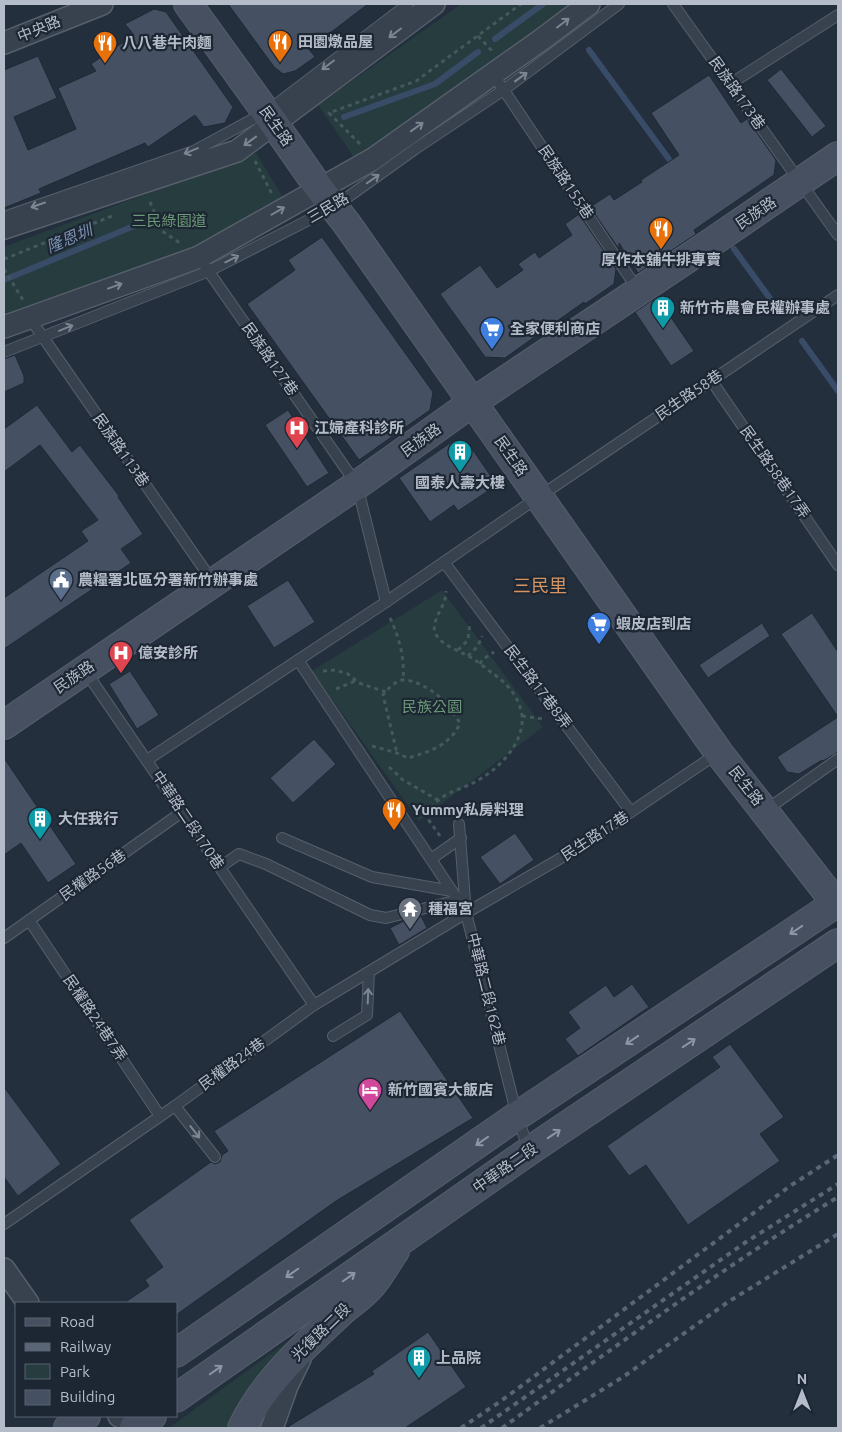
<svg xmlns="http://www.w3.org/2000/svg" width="842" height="1432" font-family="Ubuntu,'Noto Sans TC',sans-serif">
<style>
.green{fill:#263c3f}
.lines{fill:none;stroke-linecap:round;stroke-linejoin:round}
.stream{stroke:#394c67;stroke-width:6}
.building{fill:#455162;stroke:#1f2835}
.lane-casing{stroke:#565f6c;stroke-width:12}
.street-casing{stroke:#565f6c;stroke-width:24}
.secondary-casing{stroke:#565f6c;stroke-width:30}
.path{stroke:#44595c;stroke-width:3;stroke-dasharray:4 4;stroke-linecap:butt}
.lane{stroke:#38414e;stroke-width:10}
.street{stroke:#38414e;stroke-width:21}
.secondary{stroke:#465061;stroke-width:28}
.rail{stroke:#5a6575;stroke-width:4;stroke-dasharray:5 5;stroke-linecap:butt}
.oneway{stroke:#7c8592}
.oneway2{stroke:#8e96a5}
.labels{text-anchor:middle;stroke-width:4.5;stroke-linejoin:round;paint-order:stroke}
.street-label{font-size:15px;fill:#b4bcc9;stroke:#1d2633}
.poi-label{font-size:15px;font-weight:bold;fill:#b4bcc9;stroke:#1d2633;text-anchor:start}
.park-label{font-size:15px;fill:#6b9a76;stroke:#1d2633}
.water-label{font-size:16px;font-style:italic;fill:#7c92b1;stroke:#1d2633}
.quarter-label{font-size:18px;fill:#d59563;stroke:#1d2633}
</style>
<rect width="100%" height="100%" fill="#242f3e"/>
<g class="green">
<polygon points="461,4 571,4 492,65 355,159 318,105"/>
<polygon points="256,153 284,199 196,247 4,317 4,247"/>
<polygon points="442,590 543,727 419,821 312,671"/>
<path d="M292,1338L294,1343C270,1369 239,1395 226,1428H169Z"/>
</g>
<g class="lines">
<g class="stream">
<polyline points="495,39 543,4"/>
<polyline points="589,50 674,166"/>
<polyline points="344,117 435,84 478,52"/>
<polyline points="734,249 780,312"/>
<polyline points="4,280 146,221"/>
<polyline points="802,341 838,391"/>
</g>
</g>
<g class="building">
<polygon points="228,4 368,4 309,49 315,57 295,71 283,74 274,67"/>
<polygon points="154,9 166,12 233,107 225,123 204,127 195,115 148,147 145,143 39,189 41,193 4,208 4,70 38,56 57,98 14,117 28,150 76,129 58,88 96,71 91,64 134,35 125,24"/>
<polygon points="781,69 826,126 812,137 767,80"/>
<polygon points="709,75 741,123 747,119 776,160 774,175 694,230 696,234 638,273 619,243 619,249 590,207 610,194 614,200 642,182 641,180 679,155 651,113"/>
<polygon points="579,214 616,269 614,284 585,304 584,302 505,358 485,357 440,294 480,265 497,288 523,270 518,264 535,252 539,258 572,235 565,224"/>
<polygon points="322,237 433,392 430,410 359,460 247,304 295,270 288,260"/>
<polygon points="657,297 694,351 671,366 635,312"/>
<polygon points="15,355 24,376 24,383 4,392 4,359"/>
<polygon points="37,405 72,452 80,445 119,496 118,497 143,534 121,549 131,563 4,649 4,598 88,541 81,531 98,520 40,445 4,472 4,429"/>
<polygon points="288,410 329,473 307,487 265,425"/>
<polygon points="453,441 468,443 497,485 458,511 454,505 430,522 399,478"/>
<polygon points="288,580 315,622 274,648 247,606"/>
<polygon points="812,613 838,652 838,752 823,761 822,760 799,774 787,772 777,757 838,717 781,634"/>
<polygon points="762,623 770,636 708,678 699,665"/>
<polygon points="130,671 159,715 137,729 109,684"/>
<polygon points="314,739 336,764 293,803 270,778"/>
<polygon points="4,758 76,864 48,883 21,843 4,855"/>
<polygon points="515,833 534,860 500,884 480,857"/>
<polygon points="421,916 427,928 399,945 390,928 406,920"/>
<polygon points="632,984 649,1007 578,1056 565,1039 580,1028 568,1012 606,985 614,997"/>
<polygon points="400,1011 473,1118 336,1201 176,1315 176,1303 124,1303 149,1286 145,1280 163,1267 129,1220 211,1162 215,1164 220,1162 222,1155 228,1151 214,1131"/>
<polygon points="730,1044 784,1117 760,1134 780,1161 688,1225 646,1165 629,1176 607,1146 720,1067 712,1057"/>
<polygon points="4,1087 61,1164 18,1196 4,1177"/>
<polygon points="428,1332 466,1387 405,1428 286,1428 374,1374 372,1371"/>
</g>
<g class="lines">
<defs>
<g id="lane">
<polyline points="673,4 838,235"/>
<polyline points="493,74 638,290"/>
<polyline points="730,84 838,15"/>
<polyline points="4,217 194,151 266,112 408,4"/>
<polyline points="205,266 357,485 386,602"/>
<polyline points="29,317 213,582"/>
<polyline points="4,352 209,271 334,207 415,149 505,89 619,4"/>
<polyline points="711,380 838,565"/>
<polyline points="444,562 631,812"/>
<polyline points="298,660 466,912"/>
<polyline points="86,672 314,1005"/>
<polyline points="147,760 386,602 540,496 838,295"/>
<polyline points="766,810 838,759"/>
<polyline points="459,824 466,913 517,1116 529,1150"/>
<polyline points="282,838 372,877 452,891"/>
<polyline points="431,859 461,838"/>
<polyline points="220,867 239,854 266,864 370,915 386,918 458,900"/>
<polyline points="29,920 160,1116"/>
<polyline points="4,938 182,812"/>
<polyline points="333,1036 367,1015 369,972"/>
<polyline points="175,1106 215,1157"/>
<polyline points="4,1224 175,1106 314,1005 466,913 573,851 718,753"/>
</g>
<g id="street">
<polyline points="4,43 102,4"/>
<polyline points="4,228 237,151 434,4"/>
<polyline points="4,327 199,257 373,159 541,40 589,4"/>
<polyline points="4,1269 28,1303"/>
<polyline points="119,1416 138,1426"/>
<polyline points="272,1428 287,1386 300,1359"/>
</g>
<g id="secondary">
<polyline points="188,4 266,112 319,188 347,224 719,753 838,906"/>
<polyline points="4,725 357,485 473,402 715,240 838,156"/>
<polyline points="176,1353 517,1116 838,902"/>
<polyline points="176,1398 529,1151 838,943"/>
<polyline points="68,1428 86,1416"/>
<polyline points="134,1428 152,1416"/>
<path d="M242,1428C264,1381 305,1346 342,1311C351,1303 363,1296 371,1286C380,1276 387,1262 395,1251"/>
</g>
</defs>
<use href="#lane" class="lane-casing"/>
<use href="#street" class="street-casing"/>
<use href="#secondary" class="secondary-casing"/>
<g class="path">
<polyline points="478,36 493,52"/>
<polyline points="360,144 329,113 416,81 521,4"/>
<polyline points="255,161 272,194"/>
<polyline points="150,202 162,231 180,243"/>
<polyline points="4,259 112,216"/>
<polyline points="4,269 23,300"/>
<path d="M390,618C399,637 405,658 403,680"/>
<polyline points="458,650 468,640 470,622"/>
<polyline points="468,656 478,646 482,636"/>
<polyline points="480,664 482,660 494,652"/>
<polyline points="323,671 335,670 348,674 359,683 386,692"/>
<polyline points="336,689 355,681"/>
<polyline points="522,716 543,719"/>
<path d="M372,746L397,753L408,758C429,752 451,745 460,723C448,704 438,692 417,683C413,682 407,679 402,680C394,682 388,689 383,695L397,753"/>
<polyline points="389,767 403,780 438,800"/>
<path d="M440,836L428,819C430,814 432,806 436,802C447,792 461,789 473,783C497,771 525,744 522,715C519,698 509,685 495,675C487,670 479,662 470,657C459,650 429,642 435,623C438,611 446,604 446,591"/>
</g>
<use href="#lane" class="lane"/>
<use href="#street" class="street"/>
<use href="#secondary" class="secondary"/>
<g class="rail">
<polyline points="461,1428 501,1401 790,1186 838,1155"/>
<polyline points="481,1428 746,1242 838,1184"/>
<path d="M502,1428C612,1349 722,1268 838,1197"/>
<polyline points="540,1428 623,1377 728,1302 838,1234"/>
</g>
</g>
<defs><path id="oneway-shaft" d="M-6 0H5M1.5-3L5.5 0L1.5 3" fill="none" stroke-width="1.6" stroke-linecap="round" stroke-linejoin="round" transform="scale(1.25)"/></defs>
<g class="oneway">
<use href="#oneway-shaft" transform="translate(563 23) rotate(-37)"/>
<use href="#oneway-shaft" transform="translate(395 33) rotate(143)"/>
<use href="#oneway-shaft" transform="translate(328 65) rotate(143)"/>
<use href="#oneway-shaft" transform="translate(521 77) rotate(-36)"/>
<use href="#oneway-shaft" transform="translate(417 127) rotate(-35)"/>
<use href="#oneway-shaft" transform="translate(250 141) rotate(144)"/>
<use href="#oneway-shaft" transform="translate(191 151) rotate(158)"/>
<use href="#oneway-shaft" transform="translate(373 179) rotate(-35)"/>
<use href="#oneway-shaft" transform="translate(38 205) rotate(161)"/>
<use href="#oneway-shaft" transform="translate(278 211) rotate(-30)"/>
<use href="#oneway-shaft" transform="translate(232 259) rotate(-27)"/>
<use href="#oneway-shaft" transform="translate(115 286) rotate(-20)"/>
<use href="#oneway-shaft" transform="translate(66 328) rotate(-22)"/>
<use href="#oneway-shaft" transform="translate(368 996) rotate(-88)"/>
<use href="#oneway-shaft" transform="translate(195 1132) rotate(52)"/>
</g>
<g class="oneway2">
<use href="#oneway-shaft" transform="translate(796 930) rotate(146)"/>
<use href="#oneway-shaft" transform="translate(632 1040) rotate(146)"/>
<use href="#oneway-shaft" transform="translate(689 1043) rotate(-34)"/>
<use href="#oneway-shaft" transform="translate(554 1134) rotate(-34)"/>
<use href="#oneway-shaft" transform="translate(482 1141) rotate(145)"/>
<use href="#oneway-shaft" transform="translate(292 1273) rotate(145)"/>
<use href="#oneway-shaft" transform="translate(349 1277) rotate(-35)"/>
<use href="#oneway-shaft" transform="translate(216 1370) rotate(-35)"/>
</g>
<defs>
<symbol id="restaurant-pin" viewBox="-11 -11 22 30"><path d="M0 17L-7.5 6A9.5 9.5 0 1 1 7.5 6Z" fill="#e8710a" stroke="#1d2633"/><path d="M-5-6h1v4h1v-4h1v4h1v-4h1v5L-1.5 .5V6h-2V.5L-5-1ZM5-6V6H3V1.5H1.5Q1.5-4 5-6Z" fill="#fff"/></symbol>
<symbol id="building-pin" viewBox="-11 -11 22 30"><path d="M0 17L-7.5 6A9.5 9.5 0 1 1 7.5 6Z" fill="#0f9aa8" stroke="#1d2633"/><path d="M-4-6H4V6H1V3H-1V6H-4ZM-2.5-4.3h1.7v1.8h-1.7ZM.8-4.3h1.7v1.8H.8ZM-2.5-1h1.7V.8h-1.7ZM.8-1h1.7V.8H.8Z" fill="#fff"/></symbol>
<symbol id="supermarket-pin" viewBox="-11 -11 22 30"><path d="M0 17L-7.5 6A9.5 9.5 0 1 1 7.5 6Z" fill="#3f7fe0" stroke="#1d2633"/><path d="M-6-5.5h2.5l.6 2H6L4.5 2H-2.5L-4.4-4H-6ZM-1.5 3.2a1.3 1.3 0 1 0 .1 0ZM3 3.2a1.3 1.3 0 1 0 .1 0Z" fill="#fff"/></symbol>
<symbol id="hospital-pin" viewBox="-11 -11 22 30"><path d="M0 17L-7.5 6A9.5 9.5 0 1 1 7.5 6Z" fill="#e0444e" stroke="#1d2633"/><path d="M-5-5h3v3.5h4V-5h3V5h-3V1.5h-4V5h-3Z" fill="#fff"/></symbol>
<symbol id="civic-pin" viewBox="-11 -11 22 30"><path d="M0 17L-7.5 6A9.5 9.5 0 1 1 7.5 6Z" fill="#5c6f8a" stroke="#1d2633"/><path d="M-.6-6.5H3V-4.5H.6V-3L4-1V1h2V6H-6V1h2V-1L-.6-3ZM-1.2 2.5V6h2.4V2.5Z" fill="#fff"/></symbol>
<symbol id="temple-pin" viewBox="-11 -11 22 30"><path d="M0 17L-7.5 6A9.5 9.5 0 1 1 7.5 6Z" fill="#6b7280" stroke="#1d2633"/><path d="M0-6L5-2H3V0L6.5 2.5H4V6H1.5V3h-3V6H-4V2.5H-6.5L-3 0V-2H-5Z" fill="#fff"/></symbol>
<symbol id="hotel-pin" viewBox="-11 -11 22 30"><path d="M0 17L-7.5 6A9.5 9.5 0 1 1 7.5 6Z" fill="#d1479c" stroke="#1d2633"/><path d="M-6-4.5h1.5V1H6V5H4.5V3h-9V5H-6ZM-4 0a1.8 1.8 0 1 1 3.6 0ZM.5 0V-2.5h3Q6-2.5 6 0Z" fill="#fff"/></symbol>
</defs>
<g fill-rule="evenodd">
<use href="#restaurant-pin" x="266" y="28" width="28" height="38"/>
<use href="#restaurant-pin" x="91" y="29" width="28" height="38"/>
<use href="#restaurant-pin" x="647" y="215" width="28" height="38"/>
<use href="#building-pin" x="649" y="294" width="28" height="38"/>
<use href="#supermarket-pin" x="478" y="315" width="28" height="38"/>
<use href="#hospital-pin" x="283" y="414" width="28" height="38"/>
<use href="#building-pin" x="446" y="438" width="28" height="38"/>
<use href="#civic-pin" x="47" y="566" width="28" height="38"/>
<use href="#supermarket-pin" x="585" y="610" width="28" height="38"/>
<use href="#hospital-pin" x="107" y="639" width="28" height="38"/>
<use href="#restaurant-pin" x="380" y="796" width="28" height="38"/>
<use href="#building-pin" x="26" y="805" width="28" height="38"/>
<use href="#temple-pin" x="396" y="895" width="28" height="38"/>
<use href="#hotel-pin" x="356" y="1076" width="28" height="38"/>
<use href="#building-pin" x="405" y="1344" width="28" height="38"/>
</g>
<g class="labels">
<g class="street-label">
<text transform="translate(39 29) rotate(-22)" y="5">中央路</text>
<text transform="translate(737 93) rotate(55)" y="5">民族路173巷</text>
<text transform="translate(276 126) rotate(55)" y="5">民生路</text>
<text transform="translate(566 182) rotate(56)" y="5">民族路155巷</text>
<text transform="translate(328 208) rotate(-30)" y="5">三民路</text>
<text transform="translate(756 213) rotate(-34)" y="5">民族路</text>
<text transform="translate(270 359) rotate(55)" y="5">民族路127巷</text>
<text transform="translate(689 395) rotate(-34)" y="5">民生路58巷</text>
<text transform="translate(421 440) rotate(-36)" y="5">民族路</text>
<text transform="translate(121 450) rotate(55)" y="5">民族路113巷</text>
<text transform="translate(511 456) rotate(55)" y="5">民生路</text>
<text transform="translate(775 472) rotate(55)" y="5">民生路58巷17弄</text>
<text transform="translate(74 677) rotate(-34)" y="5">民族路</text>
<text transform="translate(538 687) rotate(53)" y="5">民生路17巷8弄</text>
<text transform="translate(746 786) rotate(52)" y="5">民生路</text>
<text transform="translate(188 820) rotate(56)" y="5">中華路二段170巷</text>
<text transform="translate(595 836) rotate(-33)" y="5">民生路17巷</text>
<text transform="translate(93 875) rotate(-35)" y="5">民權路56巷</text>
<text transform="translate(486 989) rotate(76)" y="5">中華路二段162巷</text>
<text transform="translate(95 1018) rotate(56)" y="5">民權路24巷7弄</text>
<text transform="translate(232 1064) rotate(-36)" y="5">民權路24巷</text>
<text transform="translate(505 1168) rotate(-35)" y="5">中華路二段</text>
<text transform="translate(321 1332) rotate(-44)" y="5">光復路二段</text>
</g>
<g class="poi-label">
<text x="298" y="47">田園燉品屋</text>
<text x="122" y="48">八八巷牛肉麵</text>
<text x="661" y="265" text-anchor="middle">厚作本舖牛排專賣</text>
<text x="680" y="313">新竹市農會民權辦事處</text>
<text x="510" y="334">全家便利商店</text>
<text x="314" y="433">江婦產科診所</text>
<text x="460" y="488" text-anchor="middle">國泰人壽大樓</text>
<text x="78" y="585">農糧署北區分署新竹辦事處</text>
<text x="616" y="629">蝦皮店到店</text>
<text x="138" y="658">億安診所</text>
<text x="412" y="815">Yummy私房料理</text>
<text x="58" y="824">大任我行</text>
<text x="428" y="914">種福宮</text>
<text x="388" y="1095">新竹國賓大飯店</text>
<text x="436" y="1363">上品院</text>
</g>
<g class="park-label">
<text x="169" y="226">三民綠園道</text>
<text x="432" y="712">民族公園</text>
</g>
<g class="water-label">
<text transform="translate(69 238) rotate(-23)" y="6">隆恩圳</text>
</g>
<g class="quarter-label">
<text x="540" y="592">三民里</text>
</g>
</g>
<rect width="842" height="1432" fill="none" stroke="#b4bcc9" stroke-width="10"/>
<rect x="15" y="1302" width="162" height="115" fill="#1d2633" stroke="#59626f"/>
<rect x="25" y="1318" width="25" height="8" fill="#465061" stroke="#59626f"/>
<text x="60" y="1327" font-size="15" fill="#b4bcc9">Road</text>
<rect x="25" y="1343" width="25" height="8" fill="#5a6575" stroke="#59626f"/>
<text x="60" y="1352" font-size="15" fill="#b4bcc9">Railway</text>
<rect x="25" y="1364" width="25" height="15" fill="#263c3f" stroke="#59626f"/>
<text x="60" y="1377" font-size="15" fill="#b4bcc9">Park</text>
<rect x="25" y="1390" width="25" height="15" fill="#455162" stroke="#59626f"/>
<text x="60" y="1402" font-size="15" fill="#b4bcc9">Building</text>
<g transform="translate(802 1392)" stroke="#1d2633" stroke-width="4" paint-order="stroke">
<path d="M0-4L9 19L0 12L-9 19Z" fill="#b4bcc9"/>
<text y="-8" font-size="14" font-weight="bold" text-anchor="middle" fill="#b4bcc9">N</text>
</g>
</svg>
